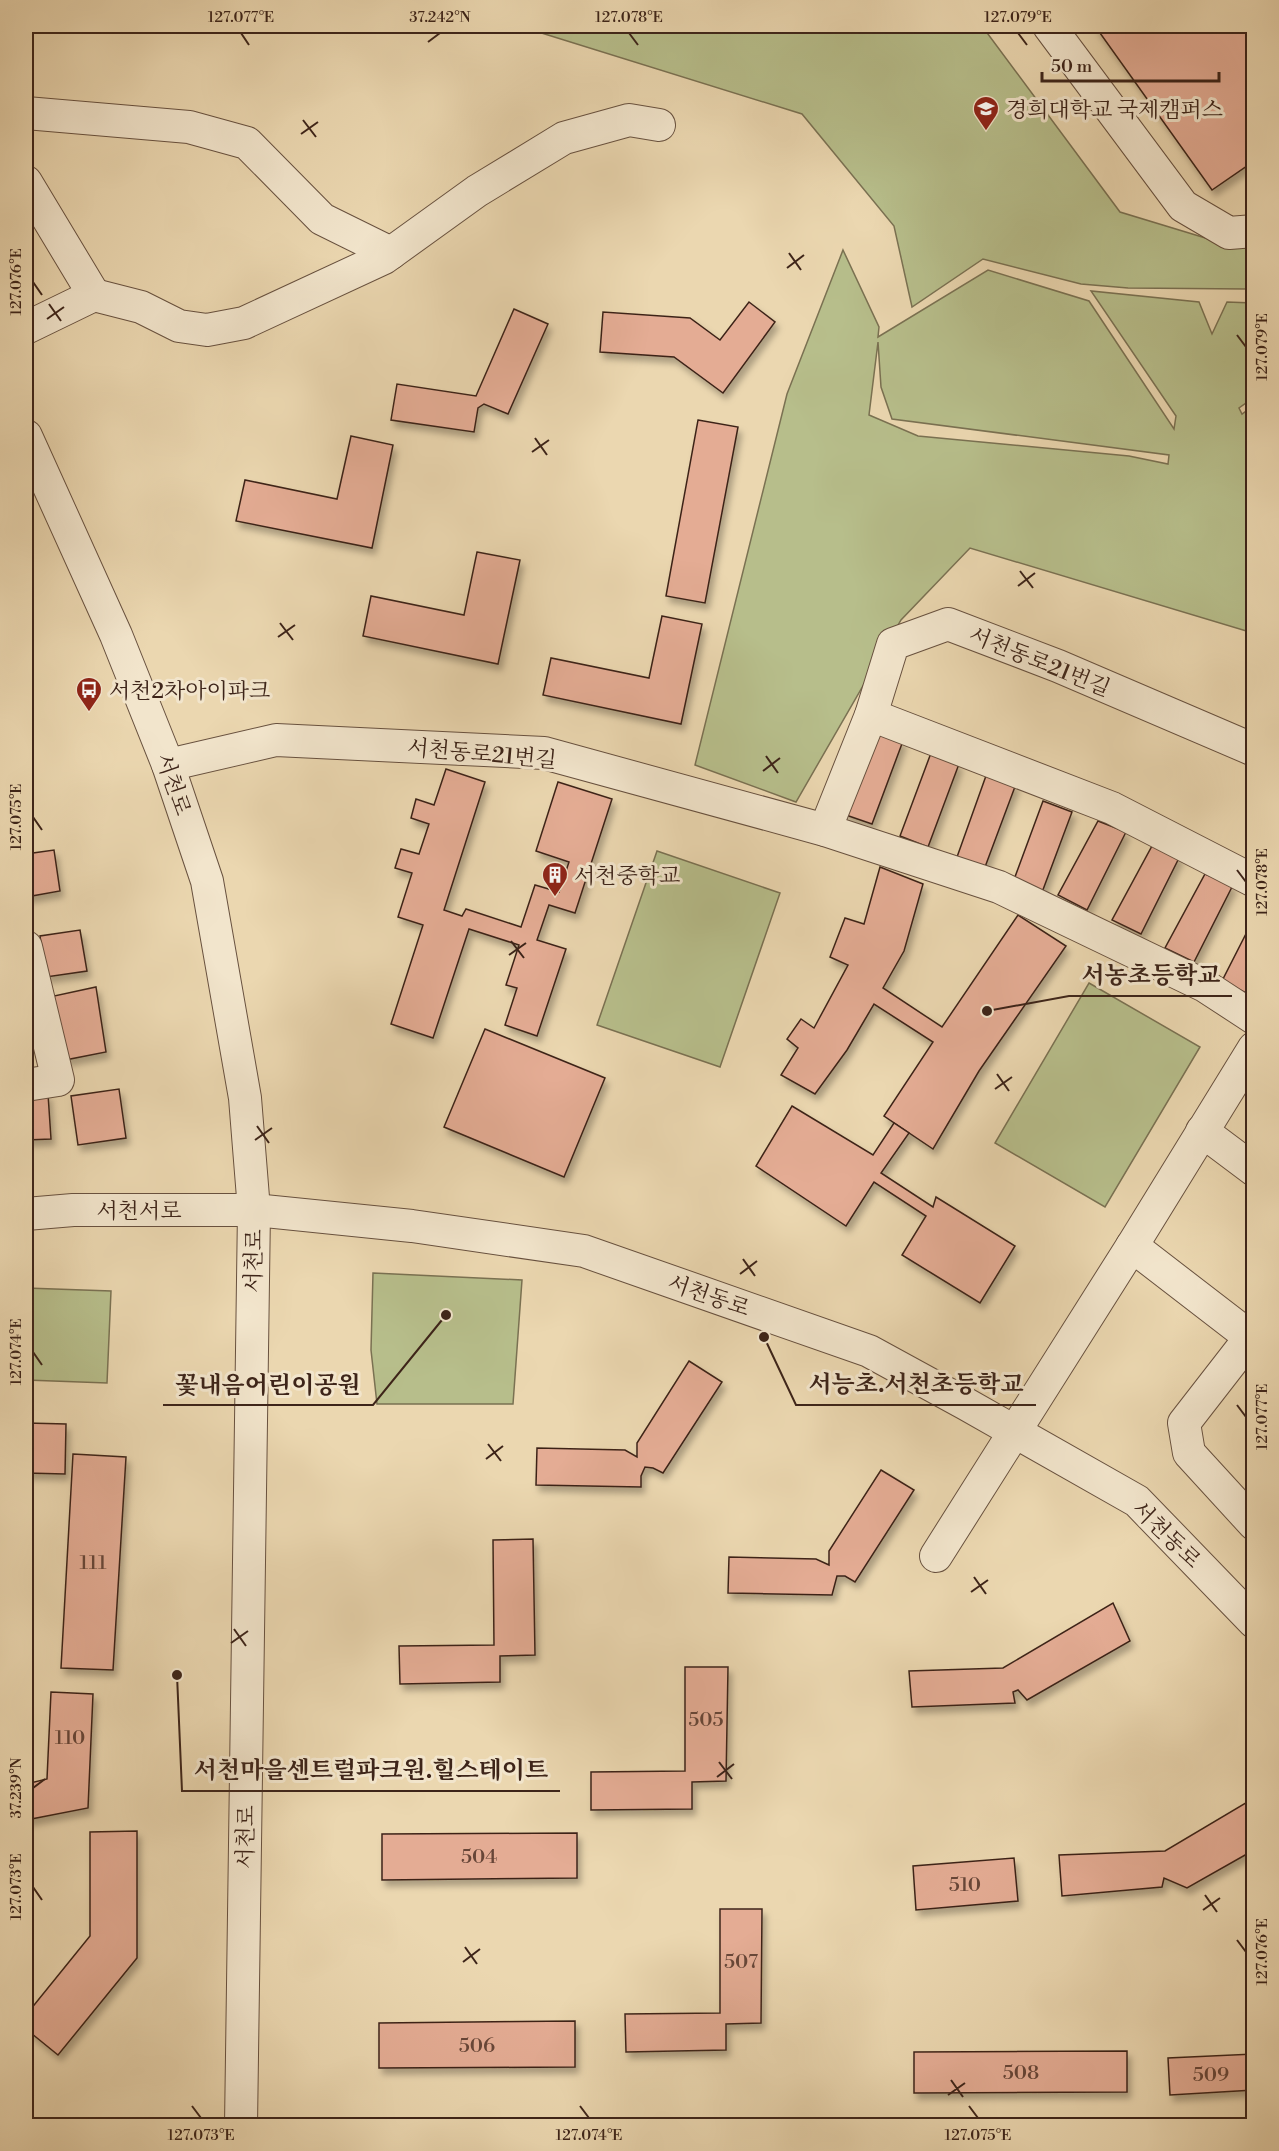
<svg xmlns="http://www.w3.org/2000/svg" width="1279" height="2151" font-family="'Libre Bodoni','Noto Serif KR',serif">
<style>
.green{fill:#b7be8b;stroke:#7a7152;stroke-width:1.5;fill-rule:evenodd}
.building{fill:#e4ac94;stroke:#3d2419;stroke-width:1.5;filter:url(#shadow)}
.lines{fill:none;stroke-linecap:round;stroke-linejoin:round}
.minor-casing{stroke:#68513f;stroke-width:34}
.minor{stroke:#f2e5cc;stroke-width:32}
.ticks{fill:none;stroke:#3d2419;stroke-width:2}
.labels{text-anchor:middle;stroke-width:6;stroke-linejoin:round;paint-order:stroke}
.number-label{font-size:20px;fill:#674638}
.poi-label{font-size:22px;fill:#3d2419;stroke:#f2e5cc;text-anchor:start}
.street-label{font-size:22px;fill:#3d2419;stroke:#f2e5cc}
.leader{fill:none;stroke:#3d2419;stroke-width:2}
.callout-dot{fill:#3d2419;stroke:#f2e5cc;stroke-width:2}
.callout-label{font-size:24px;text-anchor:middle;font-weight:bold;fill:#3d2419;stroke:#f2e5cc;stroke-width:6;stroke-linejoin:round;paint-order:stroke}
.neatline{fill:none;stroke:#3d2419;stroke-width:2}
.ticks-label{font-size:15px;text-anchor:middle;fill:#3d2419}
</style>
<defs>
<filter id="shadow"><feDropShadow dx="3.5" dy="6" stdDeviation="3" flood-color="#0004"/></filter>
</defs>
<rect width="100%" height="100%" fill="#ebd7b0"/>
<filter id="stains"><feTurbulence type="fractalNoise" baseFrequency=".00333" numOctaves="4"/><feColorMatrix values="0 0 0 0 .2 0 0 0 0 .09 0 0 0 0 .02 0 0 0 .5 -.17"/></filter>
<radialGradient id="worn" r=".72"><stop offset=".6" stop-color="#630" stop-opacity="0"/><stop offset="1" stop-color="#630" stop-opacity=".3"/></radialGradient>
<g class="green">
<polygon points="519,26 982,26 1120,212 1235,247 1253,243 1253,296 1247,289 1128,288 1081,284 983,259 912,307 894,226 802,114"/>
<path d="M843,250L879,327L878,337L988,270L1089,301L1174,429L1176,416L1091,291L1199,302L1212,334L1227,302L1253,303V398L1239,408L1242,414L1253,406V633L970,548L901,620L796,802L695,765L787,394ZM878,342L881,387L892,419L1169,455L1168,464L1129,456L918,436L869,415Z"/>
<polygon points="657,851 780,893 720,1067 597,1025"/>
<polygon points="1089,983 1200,1047 1105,1207 995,1143"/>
<polygon points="373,1273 522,1280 513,1404 377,1404 371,1350"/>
<polygon points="26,1288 111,1291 107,1383 26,1380"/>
</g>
<g class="building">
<polygon points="1095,26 1254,26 1254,161 1212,190"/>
<polygon points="749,302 775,322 723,393 674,357 600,352 603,312 690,318 720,340"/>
<polygon points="514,309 548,324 508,414 484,404 478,408 474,432 391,420 397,384 476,396"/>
<polygon points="698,420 738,427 705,603 666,596"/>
<polygon points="351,436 393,445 372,548 236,521 245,480 337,499"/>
<polygon points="477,552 520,560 498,664 363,636 371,596 464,615"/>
<polygon points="662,616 702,624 681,724 543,695 551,658 649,678"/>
<polygon points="875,730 903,741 872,824 843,814"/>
<polygon points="931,753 959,764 928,847 900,836"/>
<polygon points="446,769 485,782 444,910 462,916 466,909 521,927 535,885 559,892 569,862 536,851 558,782 612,799 575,913 549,905 537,940 566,949 537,1036 505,1025 517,988 506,985 519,945 469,929 433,1038 391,1024 423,925 398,917 412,873 395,868 401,849 419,854 429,824 411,818 416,799 434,805"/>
<polygon points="987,773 1016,784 985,867 957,857"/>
<polygon points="1043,801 1072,812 1041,895 1012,885"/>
<polygon points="1098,821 1126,832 1087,910 1058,895"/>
<polygon points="1152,846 1180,856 1141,934 1112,920"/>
<polygon points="54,850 60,891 26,897 26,854"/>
<polygon points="880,867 923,884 904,951 883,988 942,1027 1018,915 1066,946 979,1071 933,1149 884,1116 933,1042 874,1004 847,1050 815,1094 781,1075 798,1048 787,1039 801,1019 814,1028 848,965 830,957 845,918 864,924"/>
<polygon points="1205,874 1233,885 1194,962 1165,948"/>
<polygon points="1254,918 1254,989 1250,995 1222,981"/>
<polygon points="80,930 87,971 46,977 40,936"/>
<polygon points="96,987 106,1052 65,1060 54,996"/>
<polygon points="26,1004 32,1046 26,1047"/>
<polygon points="485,1029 605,1078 564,1177 444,1127"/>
<polygon points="119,1089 126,1138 78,1145 71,1096"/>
<polygon points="48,1094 51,1139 26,1140 26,1095"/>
<polygon points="792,1106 873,1155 894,1123 909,1133 881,1173 933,1207 936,1197 1015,1246 980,1303 902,1255 926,1216 874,1182 846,1226 756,1166"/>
<polygon points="689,1361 722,1382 663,1473 653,1468 645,1467 641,1476 641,1487 536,1485 537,1448 625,1450 637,1457 637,1443"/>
<polygon points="26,1423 66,1424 65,1474 26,1473"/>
<polygon points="73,1454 126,1457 113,1670 61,1668"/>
<polygon points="881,1470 914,1490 855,1582 845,1576 837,1576 832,1595 728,1593 729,1557 816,1559 829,1565 829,1551"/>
<polygon points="533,1539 535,1655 500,1656 500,1682 400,1684 399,1646 494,1645 493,1540"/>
<polygon points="1113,1603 1130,1641 1027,1700 1018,1690 1013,1692 1015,1703 912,1707 909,1671 1003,1668"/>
<polygon points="685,1667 728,1667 726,1781 692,1782 692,1809 591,1810 591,1772 685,1771"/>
<polygon points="51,1692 93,1694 88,1808 26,1820 26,1784 47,1779"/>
<polygon points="1254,1798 1254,1850 1187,1888 1164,1878 1162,1887 1062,1896 1059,1855 1165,1851"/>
<polygon points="137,1831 137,1958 58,2055 26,2029 26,2015 90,1936 90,1832"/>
<polygon points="577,1833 577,1878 382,1880 382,1834"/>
<polygon points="1014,1858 1018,1901 916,1910 913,1866"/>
<polygon points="720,1909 762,1909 761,2023 726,2024 726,2050 626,2052 625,2014 720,2013"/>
<polygon points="575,2021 575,2067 379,2068 379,2023"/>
<polygon points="1127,2051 1127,2092 914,2093 914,2052"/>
<polygon points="1254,2054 1254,2090 1170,2095 1168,2058"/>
</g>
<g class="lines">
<defs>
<g id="minor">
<polyline points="1049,26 1183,206 1229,233 1254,231"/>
<polyline points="26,113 189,127 247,143 322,219 391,253"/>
<polyline points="26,182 94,295"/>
<polyline points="26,328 94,295 141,307 179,326 207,330 244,323 384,258 477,191 564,138 629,120 659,125"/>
<polyline points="26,436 116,635 168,765 207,881 245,1098 254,1210 241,2126"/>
<polyline points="871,715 1112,808 1254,881"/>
<polyline points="168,765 276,740 544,753 825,830 999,887 1205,986 1254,1018"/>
<polyline points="825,830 871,715 893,644 948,624 1058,666 1254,750"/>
<polyline points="26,947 58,1080 26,1085"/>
<polyline points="1202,1131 1254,1170"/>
<polyline points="26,1214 73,1210 254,1210 412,1226 584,1251 869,1351 966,1404 1137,1501 1254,1622"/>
<polyline points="1132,1246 1254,1340"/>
<polyline points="1250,1338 1184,1423 1189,1453 1254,1524"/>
<polyline points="936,1556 1132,1246 1254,1048"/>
</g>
</defs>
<use href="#minor" class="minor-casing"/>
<use href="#minor" class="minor"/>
</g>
<path class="ticks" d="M241,33L249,45M629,33L638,45M1018,33L1027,45M428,42L440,33M303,120L316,137M301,134L318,122M789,253L801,270M787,268L804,255M33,282L42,295M49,304L61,321M47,319L64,307M1237,335L1246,347M535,438L547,455M532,452L549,440M1020,571L1033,588M1018,586L1035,573M280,623L293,640M278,637L295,625M766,756L778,773M763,771L780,758M33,817L42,830M1237,870L1246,882M511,941L524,958M509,955L526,943M997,1074L1009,1091M995,1089L1012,1077M257,1126L269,1143M255,1140L272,1128M743,1259L755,1276M740,1274L757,1261M33,1352L42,1365M1237,1405L1246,1417M488,1444L501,1461M486,1459L503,1446M974,1577L986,1594M971,1592L988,1580M234,1629L246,1646M231,1643L248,1631M719,1762L732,1779M717,1777L734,1764M33,1788L45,1779M33,1887L42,1900M1205,1895L1217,1912M1203,1910L1220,1898M1237,1940L1246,1952M465,1947L477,1964M463,1962L480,1949M951,2080L963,2097M948,2095L965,2083M192,2106L201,2118M580,2106L589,2118M969,2106L978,2118"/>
<defs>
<symbol id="university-pin" viewBox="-11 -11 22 30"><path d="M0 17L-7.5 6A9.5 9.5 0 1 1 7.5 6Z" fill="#8f2418" stroke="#f2e5cc"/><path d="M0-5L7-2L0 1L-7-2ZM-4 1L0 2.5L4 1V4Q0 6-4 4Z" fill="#fff"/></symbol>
<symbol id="bus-pin" viewBox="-11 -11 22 30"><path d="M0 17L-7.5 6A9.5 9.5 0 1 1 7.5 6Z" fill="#8f2418" stroke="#f2e5cc"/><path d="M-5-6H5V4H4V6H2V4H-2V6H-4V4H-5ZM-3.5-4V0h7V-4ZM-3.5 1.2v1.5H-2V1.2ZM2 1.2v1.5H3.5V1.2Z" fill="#fff"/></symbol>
<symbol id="building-pin" viewBox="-11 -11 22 30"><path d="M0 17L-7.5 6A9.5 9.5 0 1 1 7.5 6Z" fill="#8f2418" stroke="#f2e5cc"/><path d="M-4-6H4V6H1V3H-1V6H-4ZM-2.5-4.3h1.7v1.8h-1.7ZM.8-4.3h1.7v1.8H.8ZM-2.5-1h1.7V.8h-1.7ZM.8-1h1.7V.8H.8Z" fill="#fff"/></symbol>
</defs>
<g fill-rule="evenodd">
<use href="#university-pin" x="971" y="94" width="30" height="40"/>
<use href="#bus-pin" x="74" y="675" width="30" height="40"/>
<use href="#building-pin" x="540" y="860" width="30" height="40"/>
</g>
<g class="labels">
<g class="number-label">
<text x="93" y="1569">111</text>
<text x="706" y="1726">505</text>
<text x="70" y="1744">110</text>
<text x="479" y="1863">504</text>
<text x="965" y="1891">510</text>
<text x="741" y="1968">507</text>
<text x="477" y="2052">506</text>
<text x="1021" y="2079">508</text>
<text x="1211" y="2081">509</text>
</g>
<g class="poi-label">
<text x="1006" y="117">경희대학교 국제캠퍼스</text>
<text x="109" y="698">서천2차아이파크</text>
<text x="574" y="883">서천중학교</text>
</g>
<g class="street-label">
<text transform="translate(1040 661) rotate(22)" y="8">서천동로21번길</text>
<text transform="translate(482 753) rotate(5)" y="8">서천동로21번길</text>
<text transform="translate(174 784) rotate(71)" y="8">서천로</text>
<text x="139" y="1218">서천서로</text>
<text transform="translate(253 1261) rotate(-89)" y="8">서천로</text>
<text transform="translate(709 1295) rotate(19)" y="8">서천동로</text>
<text transform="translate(1167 1534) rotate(44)" y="8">서천동로</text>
<text transform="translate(245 1837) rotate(-89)" y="8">서천로</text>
</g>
</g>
<path class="leader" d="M987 1011L1069 996H1232M764 1337L796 1405H1036M446 1315L373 1405H163M177 1675L182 1791H560"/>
<g class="callout-dot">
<circle cx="987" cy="1011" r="6"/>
<circle cx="764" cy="1337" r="6"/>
<circle cx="446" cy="1315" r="6"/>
<circle cx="177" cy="1675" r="6"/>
</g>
<g class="callout-label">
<text x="1151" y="983">서농초등학교</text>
<text x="916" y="1392">서능초.서천초등학교</text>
<text x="268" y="1393">꽃내음어린이공원</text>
<text x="371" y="1778">서천마을센트럴파크원.힐스테이트</text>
</g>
<rect width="1279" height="2151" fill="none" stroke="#ebd7b0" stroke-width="66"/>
<path d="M1042 72v9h177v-9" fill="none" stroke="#3d2419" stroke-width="3"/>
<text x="1051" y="72" font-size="18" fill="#3d2419" stroke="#f2e5cc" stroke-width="4.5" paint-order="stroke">50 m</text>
<rect x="33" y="33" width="1213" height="2085" class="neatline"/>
<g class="ticks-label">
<text x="241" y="22">127.077°E</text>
<text x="440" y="22">37.242°N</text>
<text x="629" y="22">127.078°E</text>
<text x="1018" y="22">127.079°E</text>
<text transform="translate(16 282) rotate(-90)" y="5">127.076°E</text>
<text transform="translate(1262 347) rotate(-90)" y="5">127.079°E</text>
<text transform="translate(16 817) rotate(-90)" y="5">127.075°E</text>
<text transform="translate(1262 882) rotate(-90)" y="5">127.078°E</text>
<text transform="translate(16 1352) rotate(-90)" y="5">127.074°E</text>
<text transform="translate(1262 1417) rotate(-90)" y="5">127.077°E</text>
<text transform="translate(16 1788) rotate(-90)" y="5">37.239°N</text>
<text transform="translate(16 1887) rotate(-90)" y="5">127.073°E</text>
<text transform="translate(1262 1952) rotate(-90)" y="5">127.076°E</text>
<text x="201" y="2140">127.073°E</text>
<text x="589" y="2140">127.074°E</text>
<text x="978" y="2140">127.075°E</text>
</g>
<rect width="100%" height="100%" filter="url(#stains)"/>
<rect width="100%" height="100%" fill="url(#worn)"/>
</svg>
